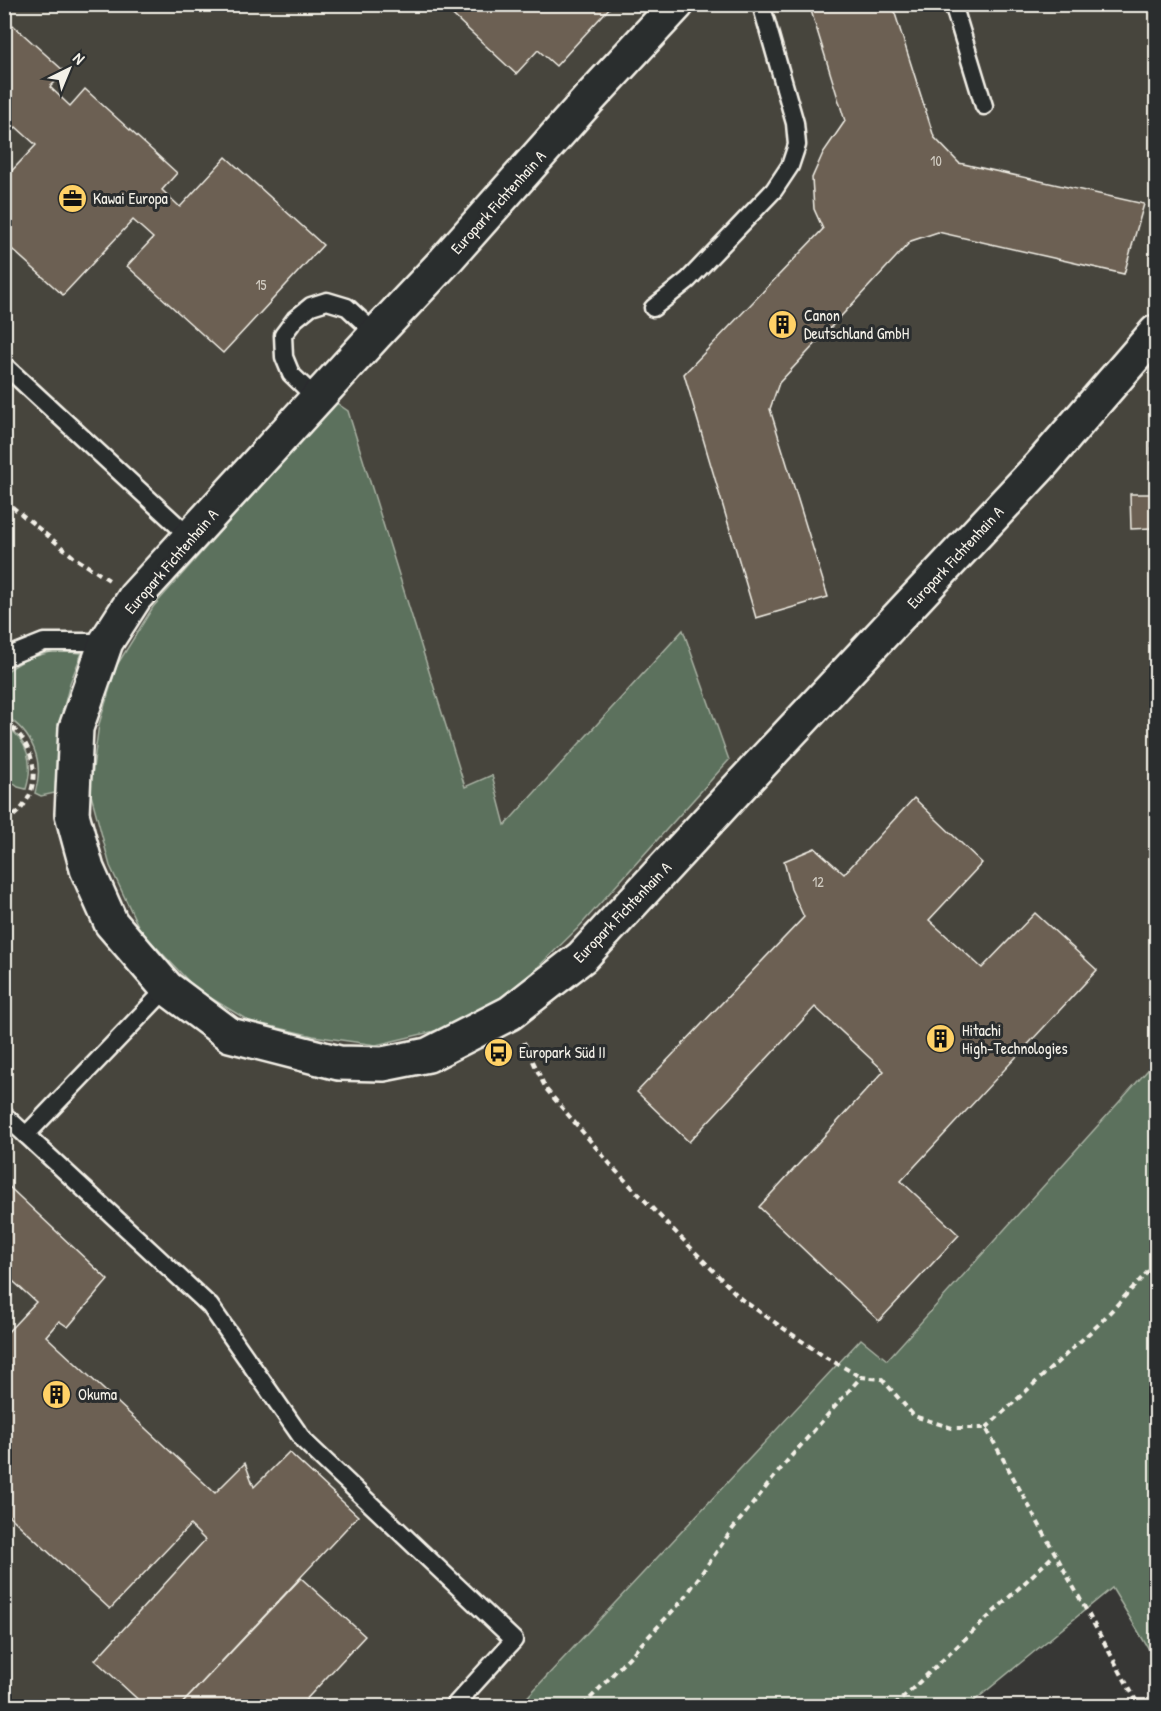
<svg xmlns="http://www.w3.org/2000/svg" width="1161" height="1711" font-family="'Patrick Hand',sans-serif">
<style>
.built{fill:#47443e}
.green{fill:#5b715d;stroke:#a8b1a2;stroke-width:1.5}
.building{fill:#6c6153;stroke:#f4f1e8;stroke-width:1.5}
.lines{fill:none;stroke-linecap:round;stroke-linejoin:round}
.service-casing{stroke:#f4f1e8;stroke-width:21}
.minor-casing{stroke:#f4f1e8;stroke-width:38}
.path{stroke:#f4f1e8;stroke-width:4;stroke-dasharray:6 4.5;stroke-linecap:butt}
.service{stroke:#2a2d2e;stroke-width:16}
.minor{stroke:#2a2d2e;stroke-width:33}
.labels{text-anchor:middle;stroke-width:6;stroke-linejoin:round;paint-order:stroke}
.number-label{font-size:14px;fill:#d2cdc3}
.poi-label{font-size:16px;fill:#f4f1e8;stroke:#2a2d2e;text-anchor:start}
.street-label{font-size:16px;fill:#f4f1e8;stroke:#2a2d2e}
</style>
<rect width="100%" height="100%" fill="#373735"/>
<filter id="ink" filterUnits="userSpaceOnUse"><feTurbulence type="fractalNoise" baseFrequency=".0167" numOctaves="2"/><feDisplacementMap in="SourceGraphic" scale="12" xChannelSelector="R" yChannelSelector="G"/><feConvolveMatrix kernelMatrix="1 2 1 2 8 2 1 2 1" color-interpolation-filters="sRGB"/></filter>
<g filter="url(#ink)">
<polygon class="built" points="5,5 1156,5 1156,1061 886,1360 861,1339 519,1706 5,1706"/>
<g class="green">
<polygon points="335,402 348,411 465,787 492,775 505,825 683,630 729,760 578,928 536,969 497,1001 439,1030 376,1045 313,1036 249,1021 196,989 140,930 110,866 90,791 99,724 117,665 153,607"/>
<path d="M54,651L82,653L70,683L58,730L55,793L41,796L35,793C45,761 32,732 5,716V672L26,659Z"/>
<path d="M5,725C28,740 34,763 26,789L18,787L5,777Z"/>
<polygon points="1156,1061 1156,1661 1112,1588 968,1706 519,1706 861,1339 887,1360"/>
</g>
<g class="building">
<polygon points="441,4 613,4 556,66 538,50 516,74"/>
<polygon points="809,4 892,4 934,137 959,163 1144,204 1124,274 938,232 911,241 779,383 770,409 828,597 756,618 684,374 823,229 814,209 812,178 823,153 845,121"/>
<polygon points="4,17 65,72 50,87 70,106 85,89 177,173 162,190 180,207 226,157 323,245 223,353 127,266 153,238 133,220 63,295 4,242 4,179 36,145 16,127 4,139"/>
<polygon points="1151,429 1156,429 1156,592 1153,592 1151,528 1131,529 1130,494 1152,494"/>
<polygon points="914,798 982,863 929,920 982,968 1035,913 1097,970 901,1181 959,1235 879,1321 759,1207 884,1071 815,1007 689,1142 637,1092 804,917 791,889 784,861 815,848 844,874"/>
<polygon points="4,1182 108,1280 68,1327 59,1321 46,1336 215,1493 245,1463 254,1487 289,1452 358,1516 180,1706 145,1706 95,1660 205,1540 190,1525 110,1609 4,1511 4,1336 36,1302 4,1273"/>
<polygon points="301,1578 365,1636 300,1706 180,1706"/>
</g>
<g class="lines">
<defs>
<g id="service">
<polyline points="953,4 984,106"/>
<polyline points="653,308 688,280 774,190 790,166 797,145 795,123 761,4"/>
<polyline points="4,365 191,538"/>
<polyline points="317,399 291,374 284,357 283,335 295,319 311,306 327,301 347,307 376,334"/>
<polyline points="4,658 44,642 106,642"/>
<polyline points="4,1115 26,1135 167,988"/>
<polyline points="26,1135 210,1306 304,1441 514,1640 454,1706"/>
</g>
<polyline id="minor" points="677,4 588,100 445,261 376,334 135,597 106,642 76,728 72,814 87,869 111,923 167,988 230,1035 339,1063 383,1064 428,1055 510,1013 582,957 755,770 1040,466 1156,332"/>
</defs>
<use href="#service" class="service-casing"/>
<use href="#minor" class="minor-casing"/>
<g class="path">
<polyline points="4,500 75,558 109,580"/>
<path d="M4,721C41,745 46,800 4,822"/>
<polyline points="524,1042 546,1089 616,1171 741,1299 825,1357 861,1377"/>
<polyline points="986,1428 1098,1325 1156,1263"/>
<polyline points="583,1706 683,1600 731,1531 787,1461 861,1377 882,1379 914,1416 952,1428 986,1428 1139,1706"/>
<polyline points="894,1706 1055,1554"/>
</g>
<use href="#service" class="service"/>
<use href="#minor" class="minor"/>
</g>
</g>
<defs>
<symbol id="office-disc" viewBox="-11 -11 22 22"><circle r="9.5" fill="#ffd166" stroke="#2a2d2e"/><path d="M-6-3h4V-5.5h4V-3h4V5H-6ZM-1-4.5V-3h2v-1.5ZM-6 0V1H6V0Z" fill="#111"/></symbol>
<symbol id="building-disc" viewBox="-11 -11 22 22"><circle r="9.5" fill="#ffd166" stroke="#2a2d2e"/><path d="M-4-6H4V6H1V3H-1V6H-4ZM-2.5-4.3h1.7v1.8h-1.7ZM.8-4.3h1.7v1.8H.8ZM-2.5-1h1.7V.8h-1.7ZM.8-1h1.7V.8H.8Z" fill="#111"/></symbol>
<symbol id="bus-disc" viewBox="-11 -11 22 22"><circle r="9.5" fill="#ffd166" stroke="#2a2d2e"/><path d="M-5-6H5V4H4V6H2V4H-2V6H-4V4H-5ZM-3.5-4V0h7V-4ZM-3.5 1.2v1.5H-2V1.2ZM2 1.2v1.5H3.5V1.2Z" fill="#111"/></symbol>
</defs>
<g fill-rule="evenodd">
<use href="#office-disc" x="56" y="182" width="33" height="33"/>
<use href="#building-disc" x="766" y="308" width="33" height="33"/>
<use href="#building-disc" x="924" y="1022" width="33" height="33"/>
<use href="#bus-disc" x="482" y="1036" width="33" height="33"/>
<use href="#building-disc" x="40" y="1378" width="33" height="33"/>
</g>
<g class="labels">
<g class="number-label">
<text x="936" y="166">10</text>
<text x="261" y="290">15</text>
<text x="818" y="887">12</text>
</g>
<g class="poi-label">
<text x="93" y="204">Kawai Europa</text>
<text x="804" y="321">Canon<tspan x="804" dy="18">Deutschland GmbH</tspan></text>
<text x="962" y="1036">Hitachi<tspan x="962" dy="18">High-Technologies</tspan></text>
<text x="519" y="1058">Europark Süd II</text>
<text x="78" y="1400">Okuma</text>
</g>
<g class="street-label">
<text transform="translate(498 202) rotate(-48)" y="6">Europark Fichtenhain A</text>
<text transform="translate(955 557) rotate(-47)" y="6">Europark Fichtenhain A</text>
<text transform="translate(171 561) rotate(-49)" y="6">Europark Fichtenhain A</text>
<text transform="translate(622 912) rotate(-46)" y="6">Europark Fichtenhain A</text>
</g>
</g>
<rect width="1161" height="1711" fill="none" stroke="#2a2d2e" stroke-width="24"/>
<rect x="12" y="12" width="1137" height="1687" fill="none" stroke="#f4f1e8" stroke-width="2" filter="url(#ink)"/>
<g transform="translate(69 69) rotate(43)" stroke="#2a2d2e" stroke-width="4.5" paint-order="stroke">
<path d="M0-4.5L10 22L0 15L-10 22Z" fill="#f4f1e8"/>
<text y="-9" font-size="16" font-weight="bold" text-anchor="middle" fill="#f4f1e8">N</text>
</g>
</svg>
